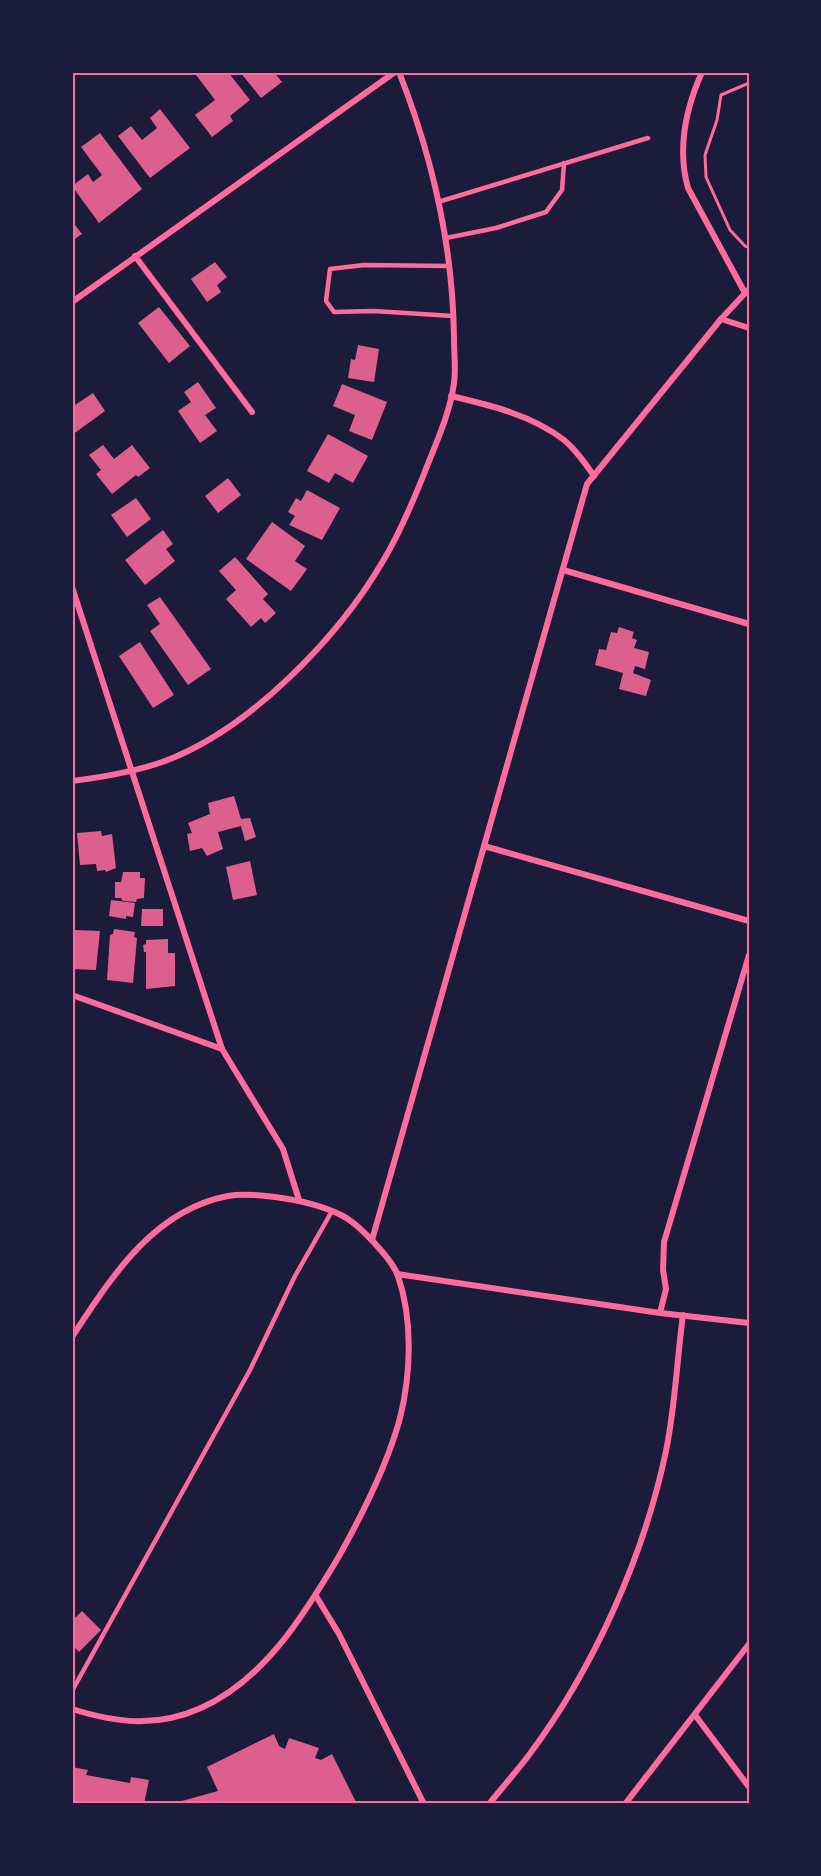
<svg xmlns="http://www.w3.org/2000/svg" width="821" height="1876" font-family="'Times New Roman',serif">
<style>
.building{fill:#dd5f8e}
.lines{fill:none;stroke-linecap:round;stroke-linejoin:round}
.path{stroke:#ff6b9d;stroke-width:3}
.service{stroke:#ff6b9d;stroke-width:4.5}
.minor{stroke:#ff6b9d;stroke-width:6}
.neatline{fill:none;stroke:#ff6b9d;stroke-width:2}
</style>
<rect width="100%" height="100%" fill="#1b1b3a"/>
<g class="building">
<polygon points="199,72 228,72 250,100 230,116 233,121 212,137 195,115 215,100 196,75"/>
<polygon points="240,72 274,72 282,82 261,98"/>
<polygon points="160,109 190,148 150,178 118,136 131,126 142,140 157,128 150,118"/>
<polygon points="100,133 142,189 99,223 72,186 88,174 93,182 102,175 81,147"/>
<polygon points="72,221 82,234 72,241"/>
<polygon points="215,262 227,277 217,285 221,292 207,302 191,279"/>
<polygon points="159,307 190,346 169,363 138,323"/>
<polygon points="358,345 379,349 374,382 348,378 351,359 355,360"/>
<polygon points="198,382 216,408 205,415 217,431 200,443 178,411 191,402 184,392"/>
<polygon points="342,384 387,402 372,440 349,431 355,415 333,406"/>
<polygon points="93,393 105,411 72,435 72,407"/>
<polygon points="328,434 368,456 353,483 335,473 329,483 307,471"/>
<polygon points="103,445 114,459 132,445 150,468 138,477 136,475 112,494 96,474 101,470 89,455"/>
<polygon points="228,478 241,495 218,513 205,496"/>
<polygon points="307,490 340,508 322,540 289,525 295,516 288,512 296,498 301,501"/>
<polygon points="136,498 151,519 127,537 111,515"/>
<polygon points="272,522 305,546 295,561 307,569 291,591 246,559"/>
<polygon points="163,530 173,544 166,549 175,561 145,585 125,560"/>
<polygon points="235,557 268,594 263,599 276,613 265,623 261,618 251,627 226,599 236,590 219,571"/>
<polygon points="160,597 211,669 188,685 150,631 160,624 147,605"/>
<polygon points="619,627 634,632 632,638 637,640 634,648 649,652 645,669 635,666 633,673 651,680 646,696 619,689 623,673 595,665 599,649 606,650 611,632 617,633"/>
<polygon points="140,642 174,695 153,708 119,656"/>
<polygon points="234,796 241,819 250,818 256,837 245,841 241,826 218,832 223,849 207,856 202,848 190,851 187,834 192,833 188,823 210,814 208,803"/>
<polygon points="101,831 102,836 112,834 116,868 106,872 105,870 97,871 96,864 80,865 77,833"/>
<polygon points="250,861 257,895 233,900 226,867"/>
<polygon points="123,872 140,872 140,878 145,878 144,898 137,899 136,902 123,901 121,898 115,898 115,882 121,882"/>
<polygon points="111,900 135,903 133,917 126,916 126,919 109,916"/>
<polygon points="142,909 163,909 163,926 141,926"/>
<polygon points="114,929 135,932 134,937 137,938 133,983 107,980 110,935 113,934"/>
<polygon points="75,930 100,931 96,970 72,969"/>
<polygon points="168,939 168,953 175,953 175,986 146,989 146,952 144,952 143,945 146,944 146,940"/>
<polygon points="82,1611 101,1630 79,1652 72,1645 72,1621"/>
<polygon points="274,1734 279,1746 285,1749 289,1738 319,1748 315,1758 321,1760 332,1754 357,1804 318,1804 316,1801 315,1804 171,1804 218,1791 207,1767"/>
<polygon points="72,1767 88,1770 86,1775 130,1783 131,1777 149,1780 144,1804 72,1804"/>
</g>
<g class="lines">
<polyline class="path" points="749,83 721,95 717,120 705,155 706,177 730,230 745,246 749,248"/>
<g class="service">
<polyline points="438,202 648,138"/>
<polyline points="446,238 496,228 546,212 562,190 564,163"/>
<polyline points="449,266 364,265 330,269 326,301 334,312 374,311 453,316"/>
<polyline points="72,1691 250,1370 295,1276 332,1211"/>
</g>
<g class="minor">
<path d="M702,72C686,108 677,149 688,188L745,293"/>
<polyline points="135,256 252,412"/>
<polyline points="72,302 395,72"/>
<polyline points="721,319 749,328"/>
<path d="M451,396C489,405 532,415 564,440C576,450 585,463 594,476"/>
<polyline points="563,570 749,624"/>
<polyline points="72,587 222,1049 283,1149 299,1200"/>
<path d="M72,781C104,777 135,772 165,761C250,729 338,638 383,561C400,533 412,504 424,474C435,445 450,414 454,383C456,369 454,353 454,338C453,247 432,156 399,72"/>
<polyline points="484,846 749,921"/>
<polyline points="72,995 222,1049"/>
<polyline points="372,1240 587,484 721,319 749,289"/>
<polyline points="397,1274 660,1313 749,1323"/>
<polyline points="660,1313 666,1289 663,1270 664,1242 749,955"/>
<path d="M72,1337C111,1278 153,1210 228,1196C243,1193 260,1195 275,1197C298,1200 321,1205 341,1215C358,1223 392,1259 398,1276C413,1320 411,1374 400,1418C388,1463 361,1517 338,1558C304,1615 264,1680 201,1708C156,1728 117,1723 72,1709"/>
<polyline points="316,1596 339,1634 424,1804"/>
<polyline points="695,1715 749,1787"/>
<path d="M489,1804C502,1788 516,1772 529,1755C594,1668 644,1556 666,1451C675,1408 677,1359 683,1315"/>
<polyline points="625,1804 749,1644"/>
</g>
</g>
<rect width="821" height="1876" fill="none" stroke="#1b1b3a" stroke-width="147"/>
<rect x="74" y="74" width="674" height="1728" class="neatline"/>
</svg>
